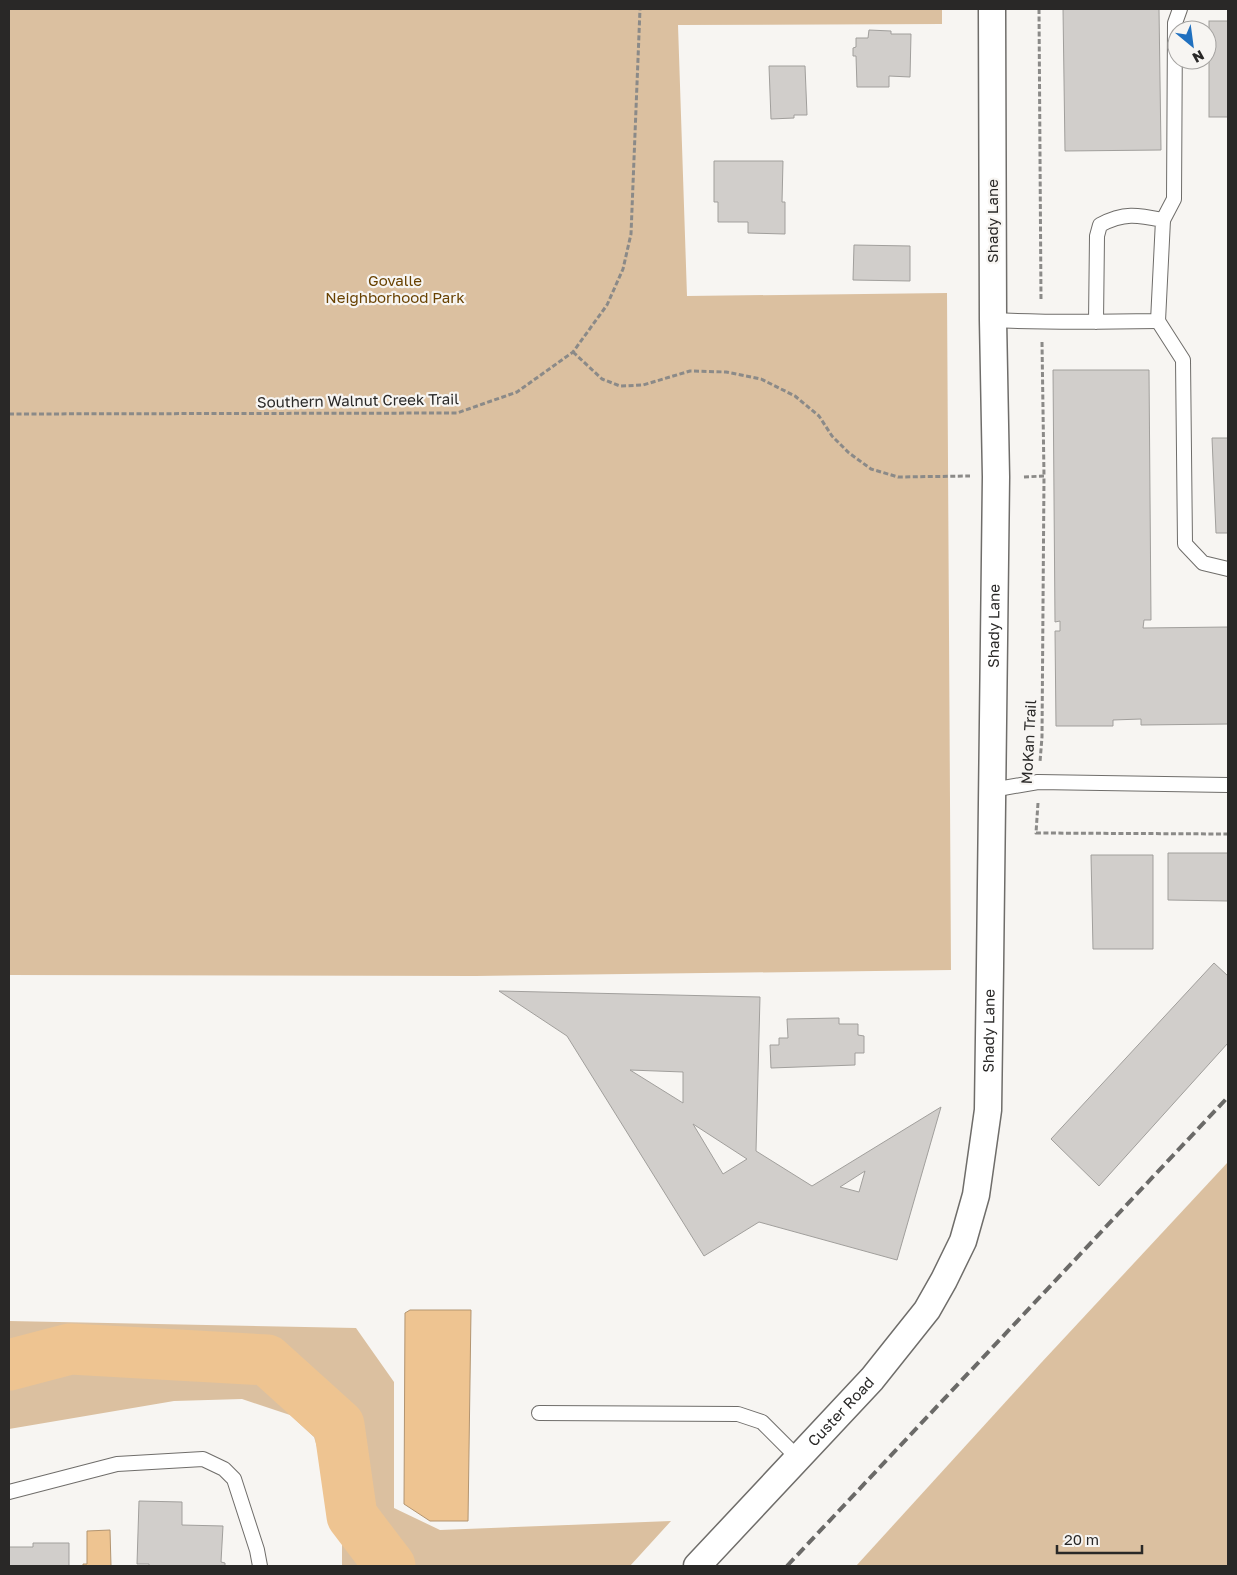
<svg xmlns="http://www.w3.org/2000/svg" width="1237" height="1575" font-family="'Golos Text',sans-serif">
<style>
.green{fill:#dbc0a0}
.water{fill:#eec491;stroke:#b39571}
.lines{fill:none;stroke-linecap:round;stroke-linejoin:round}
.river{stroke:#eec491;stroke-width:51}
.building{fill:#d1cecb;stroke:#a19f9c;fill-rule:evenodd}
.service-casing{stroke:#6f6d6a;stroke-width:16}
.minor-casing{stroke:#6f6d6a;stroke-width:29}
.path{stroke:#8b8a88;stroke-width:3;stroke-dasharray:5 2.5;stroke-linecap:butt}
.service{stroke:#fff;stroke-width:14}
.minor{stroke:#fff;stroke-width:26}
.rail{stroke:#6b6a68;stroke-width:4;stroke-dasharray:10 5;stroke-linecap:butt}
.labels{text-anchor:middle;stroke-width:4.5;stroke-linejoin:round;paint-order:stroke}
.street-label{font-size:15px;fill:#292827;stroke:#f7f5f2}
.park-label{font-size:15px;fill:#684100;stroke:#f7f5f2}
</style>
<rect width="100%" height="100%" fill="#f7f5f2"/>
<g class="green">
<polygon points="9,9 942,9 942,24 678,25 687,296 947,293 951,970 476,976 9,975"/>
<polygon points="1228,1162 1228,1566 856,1566 1041,1363"/>
<polygon points="9,1321 356,1328 394,1382 394,1508 440,1530 671,1521 630,1566 342,1566 342,1530 314,1437 290,1415 242,1399 174,1401 9,1429"/>
</g>
<g class="water">
<polygon points="410,1310 471,1310 468,1521 430,1521 404,1504 405,1313"/>
<polygon points="110,1530 111,1566 83,1566 83,1564 87,1564 87,1531"/>
</g>
<g class="lines">
<polyline class="river" points="9,1365 70,1349 267,1360 339,1425 352,1516 390,1566"/>
</g>
<g class="building">
<polygon points="1063,9 1159,9 1161,150 1065,151"/>
<rect x="1209" y="21" width="19" height="96"/>
<polygon points="869,30 891,31 891,34 911,34 910,77 889,76 889,87 857,87 856,56 853,56 853,48 856,47 856,38 868,38"/>
<polygon points="769,66 805,66 807,115 794,115 794,118 771,119"/>
<polygon points="714,161 783,161 782,202 785,202 785,234 748,233 748,222 718,222 718,202 714,202"/>
<polygon points="854,245 910,246 910,281 853,280"/>
<polygon points="1053,370 1149,370 1151,620 1144,620 1143,628 1228,627 1228,724 1141,725 1141,719 1113,720 1113,726 1056,726 1055,631 1060,631 1060,621 1055,622"/>
<polygon points="1212,438 1228,438 1228,533 1216,533"/>
<polygon points="1168,853 1228,853 1228,901 1168,900"/>
<polygon points="1091,855 1153,855 1153,949 1093,949"/>
<polygon points="1214,963 1228,976 1228,1043 1099,1186 1051,1139"/>
<path d="M499,991L760,997L756,1151L812,1186L941,1107L897,1260L759,1222L704,1256L567,1036ZM630,1070L683,1072V1103ZM693,1124L747,1159L723,1174ZM865,1171L859,1192L840,1187Z"/>
<polygon points="839,1018 839,1024 858,1024 858,1035 864,1036 864,1053 855,1053 855,1065 771,1068 770,1045 779,1045 779,1038 788,1038 787,1019"/>
<polygon points="139,1501 182,1502 182,1525 223,1526 221,1562 225,1563 225,1566 149,1566 149,1564 137,1564"/>
<polygon points="33,1543 69,1543 69,1566 9,1566 9,1547 33,1547"/>
</g>
<g class="lines">
<defs>
<g id="service">
<polyline points="1163,220 1174,199 1175,23 1180,9"/>
<path d="M993,320C1048,323 1103,322 1158,321L1163,220C1138,215 1124,212 1100,225L1097,236L1096,322"/>
<polyline points="1158,321 1183,360 1185,544 1203,563 1228,569"/>
<polyline points="992,790 1038,782 1228,785"/>
<polyline points="539,1413 738,1414 762,1422 798,1458"/>
<polyline points="9,1492 117,1464 203,1459 224,1469 234,1479 257,1550 260,1566"/>
</g>
<g id="minor">
<path id="s1" d="M697,1566L872,1379L927,1310L944,1280L963,1241L976,1195L988,1110L990,966L996,477L993,320L992,9"/>
</g>
</defs>
<use href="#service" class="service-casing"/>
<use href="#minor" class="minor-casing"/>
<g class="path">
<polyline points="1039,9 1041,301"/>
<polyline points="1042,342 1044,476"/>
<polyline points="573,352 602,379 620,386 643,385 690,371 726,372 761,379 795,396 819,416 832,436 849,453 871,469 898,477 970,476"/>
<polyline points="9,414 457,413 517,392 573,352 607,305 623,269 631,234 640,9"/>
<polyline points="1024,477 1044,476 1042,737 1040,762"/>
<polyline points="1038,803 1036,833 1228,834"/>
</g>
<use href="#service" class="service"/>
<use href="#minor" class="minor"/>
<polyline class="rail" points="787,1566 1228,1097"/>
</g>
<g class="labels">
<g class="street-label">
<text transform="translate(993 221) rotate(-90)" y="5">Shady Lane</text>
<text transform="translate(358 401) rotate(-1)" y="5">Southern Walnut Creek Trail</text>
<text dy="5" stroke="none"><textPath href="#s1" startOffset="1040">Shady Lane</textPath></text>
<text transform="translate(1029 742) rotate(-87)" y="5">MoKan Trail</text>
<text dy="5" stroke="none"><textPath href="#s1" startOffset="635">Shady Lane</textPath></text>
<text dy="5" stroke="none"><textPath href="#s1" startOffset="211">Custer Road</textPath></text>
</g>
<g class="park-label">
<text x="395" y="286">Govalle<tspan x="395" dy="17">Neighborhood Park</tspan></text>
</g>
</g>
<rect width="1237" height="1575" fill="none" stroke="#292827" stroke-width="20"/>
<g transform="translate(1192 45) rotate(151)"><circle r="24" fill="#f7f5f2" stroke="#a5a3a1"/>
<path d="M0-4L9 19L0 12L-9 19Z" fill="#2070bf"/>
<text y="-8" font-size="14" font-weight="bold" text-anchor="middle" fill="#292827">N</text>
</g>
<path d="M1057 1545v8h85v-8" fill="none" stroke="#292827" stroke-width="2.5"/>
<text x="1064" y="1545" font-size="15" fill="#292827" stroke="#f7f5f2" stroke-width="4" paint-order="stroke">20 m</text>
</svg>
